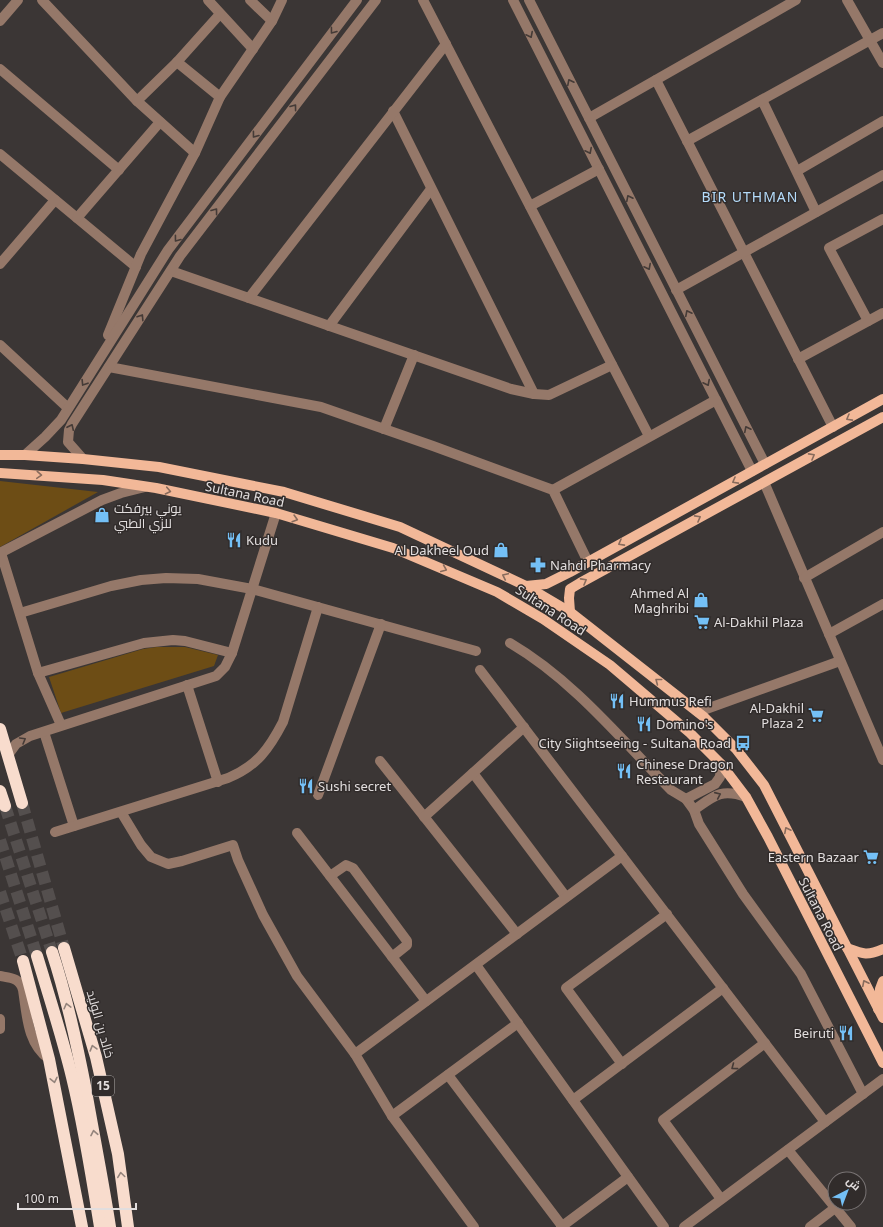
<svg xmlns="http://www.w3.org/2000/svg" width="883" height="1227" font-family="'Noto Sans',Cairo,sans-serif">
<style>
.green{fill:#6d4d15}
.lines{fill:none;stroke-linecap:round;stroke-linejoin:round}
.highway-tunnel{stroke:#544f4e;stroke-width:12;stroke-dasharray:12 6;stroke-linecap:butt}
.minor{stroke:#957869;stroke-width:10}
.major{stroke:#f2b898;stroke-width:10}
.highway{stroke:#f8dccd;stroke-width:12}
.oneway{stroke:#453b37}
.oneway2{stroke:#886b5c}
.oneway3{stroke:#94847c}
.labels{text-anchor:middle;stroke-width:3;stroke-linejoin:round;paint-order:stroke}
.shield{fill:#312c2b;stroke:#ada9a8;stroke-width:1}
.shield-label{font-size:12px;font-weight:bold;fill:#e2dede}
.street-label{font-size:13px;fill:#e2dede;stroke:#312c2b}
.poi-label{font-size:13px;fill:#e2dede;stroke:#312c2b;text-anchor:start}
.neighbourhood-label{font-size:14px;letter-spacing:1px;fill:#b4dcfb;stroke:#312c2b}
</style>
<rect width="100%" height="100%" fill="#3b3635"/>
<g class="green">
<polygon points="0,481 98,492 0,547"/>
<polygon points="157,647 185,647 218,655 214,666 61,713 49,677 143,649"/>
</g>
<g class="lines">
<g class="highway-tunnel">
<polyline points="22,803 64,948"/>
<polyline points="5,806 52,952"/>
<polyline points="0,840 37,956"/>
<polyline points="0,892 23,961"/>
</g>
<g class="minor">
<polyline points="42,0 137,101"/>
<polyline points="208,0 253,49"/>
<polyline points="250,0 272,21"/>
<polyline points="423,0 649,436"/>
<polyline points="513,0 752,471"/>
<polyline points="529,0 765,464"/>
<polyline points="847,0 883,63"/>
<polyline points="0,21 18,0"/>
<polyline points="177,62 220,97"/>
<polyline points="0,69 119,170"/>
<polyline points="656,80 833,427"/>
<polyline points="762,100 816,212"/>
<polyline points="393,111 534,394"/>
<polyline points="589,118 796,0"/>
<polyline points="687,141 883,33"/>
<polyline points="195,153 220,97 272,21 282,0"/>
<polyline points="0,154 136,267"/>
<polyline points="797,171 883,121"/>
<polyline points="530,206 599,169"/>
<polyline points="77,218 160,122"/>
<polyline points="0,264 55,200"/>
<polyline points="171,271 511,389 534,394 549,395 612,365"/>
<polyline points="676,290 883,175"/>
<polyline points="249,298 446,44"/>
<polyline points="868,321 829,248 883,219"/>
<polyline points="329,326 431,189"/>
<polyline points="108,335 141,254 195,153 137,101 177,62 220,14"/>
<polyline points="0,345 68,408"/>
<polyline points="798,359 883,313"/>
<polyline points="109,367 321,407 433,446 553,490 588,562"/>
<polyline points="384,429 414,355"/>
<polyline points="25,455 45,437 61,420 168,250 357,0"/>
<polyline points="83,459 68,442 69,430 72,424 180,256 376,0"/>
<polyline points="764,482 883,760"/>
<polyline points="553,490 716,400"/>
<polyline points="0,553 102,500 121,493 145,487"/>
<polyline points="1,553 38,673 61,725"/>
<polyline points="804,578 883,532"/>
<polyline points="20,613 111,586 141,580 166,578 198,579 252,589 476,651"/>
<polyline points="829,634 883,604"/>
<path d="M510,643C573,680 620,738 671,790L686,799L694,810L699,824L743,894L801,974L863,1094"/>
<polyline points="480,670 825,1122"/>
<polyline points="38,673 144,643 173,640 185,641 232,653"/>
<polyline points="187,685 218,782"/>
<polyline points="698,712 840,661"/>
<polyline points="44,732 74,826"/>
<polyline points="8,755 16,744 30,736 216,676 225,667 232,653 276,513"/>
<polyline points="380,761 517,934"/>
<polyline points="473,773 566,897"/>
<polyline points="318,795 381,624"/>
<polyline points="686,799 715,784 720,777 721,764"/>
<path d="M694,810C714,796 721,788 746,797"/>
<polyline points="121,812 141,845 151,857 168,864 182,861 233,845 238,860 263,915 297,976 355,1054 392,1116 474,1227"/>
<polyline points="424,817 524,727"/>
<path d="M55,832L228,778C257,766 269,749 283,722L318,607"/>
<polyline points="297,833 426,1001"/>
<polyline points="330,876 346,865 353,868 407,941 407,945 392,957"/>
<polyline points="476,965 664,1227"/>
<path d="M0,976C11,978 20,978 23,990C27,1015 27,1043 49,1059"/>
<polyline points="0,1019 0,1029"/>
<polyline points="355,1054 622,856"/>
<polyline points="622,1064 566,988 667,914"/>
<polyline points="448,1075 562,1226"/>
<polyline points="573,1100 723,988"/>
<polyline points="392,1116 518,1023"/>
<polyline points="788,1150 851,1227"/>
<polyline points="721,1199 663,1120 765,1043"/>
<polyline points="561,1227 628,1177"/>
<polyline points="684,1227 883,1079"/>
<polyline points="810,1227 835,1208"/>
</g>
<g class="major">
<polyline points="0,455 25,455 83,459 159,467 284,492 400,527 526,586 570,612 704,717 736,749 764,785 883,1018"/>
<polyline points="0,473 103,480 156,488 276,513 393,548 497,592 543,619 610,665 690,733 721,764 746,797 768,837 883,1063"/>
<polyline points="526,586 546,584 570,572 883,399"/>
<polyline points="570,612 569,598 570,589 580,583 883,417"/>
<path d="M847,948C863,954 867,956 883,949"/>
<polyline points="878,1009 880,989 883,981"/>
</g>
<g class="highway">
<polyline points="0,729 22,803"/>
<polyline points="0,791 5,806"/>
<polyline points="64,948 96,1057 118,1154 128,1227"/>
<path d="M52,952C67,997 77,1044 86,1091C94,1137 103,1182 110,1227"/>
<path d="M37,956C49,996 62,1036 72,1077C84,1126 92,1177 100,1227"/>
<polyline points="23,961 49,1059 82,1227"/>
</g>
</g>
<defs><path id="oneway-chevron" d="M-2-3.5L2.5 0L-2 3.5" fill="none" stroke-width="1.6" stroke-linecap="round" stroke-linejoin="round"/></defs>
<g class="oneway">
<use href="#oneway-chevron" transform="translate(333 31) rotate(127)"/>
<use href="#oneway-chevron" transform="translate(530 35) rotate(63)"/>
<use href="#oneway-chevron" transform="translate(570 82) rotate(-117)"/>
<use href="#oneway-chevron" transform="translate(294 107) rotate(-53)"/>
<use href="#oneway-chevron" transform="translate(255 135) rotate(127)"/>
<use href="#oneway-chevron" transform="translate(589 151) rotate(63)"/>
<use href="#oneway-chevron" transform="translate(629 198) rotate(-117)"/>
<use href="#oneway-chevron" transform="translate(215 211) rotate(-53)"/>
<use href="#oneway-chevron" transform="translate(177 239) rotate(127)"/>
<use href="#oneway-chevron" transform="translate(648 267) rotate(63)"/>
<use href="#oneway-chevron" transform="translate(688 313) rotate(-117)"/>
<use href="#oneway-chevron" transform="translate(141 317) rotate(-57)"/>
<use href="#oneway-chevron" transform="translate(84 383) rotate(122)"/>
<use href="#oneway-chevron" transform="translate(707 383) rotate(63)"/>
<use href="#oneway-chevron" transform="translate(71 427) rotate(-65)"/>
<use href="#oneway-chevron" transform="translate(747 429) rotate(-117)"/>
<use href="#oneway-chevron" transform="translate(23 740) rotate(-30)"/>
<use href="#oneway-chevron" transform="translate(718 795) rotate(-24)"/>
<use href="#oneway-chevron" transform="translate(734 1067) rotate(143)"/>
</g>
<g class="oneway2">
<use href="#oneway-chevron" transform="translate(849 418) rotate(151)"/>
<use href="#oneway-chevron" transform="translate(812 456) rotate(-29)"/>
<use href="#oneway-chevron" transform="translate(39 475) rotate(4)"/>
<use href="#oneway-chevron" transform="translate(735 481) rotate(151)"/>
<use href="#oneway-chevron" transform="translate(168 491) rotate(12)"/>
<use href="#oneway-chevron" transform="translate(698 518) rotate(-29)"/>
<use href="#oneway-chevron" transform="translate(295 519) rotate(16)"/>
<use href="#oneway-chevron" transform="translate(621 543) rotate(151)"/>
<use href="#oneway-chevron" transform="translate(444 569) rotate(23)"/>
<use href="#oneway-chevron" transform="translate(505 576) rotate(-155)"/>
<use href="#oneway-chevron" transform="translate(584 581) rotate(-29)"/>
<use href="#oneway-chevron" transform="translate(658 681) rotate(-142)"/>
<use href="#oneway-chevron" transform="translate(787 830) rotate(-117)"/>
<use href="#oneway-chevron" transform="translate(865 983) rotate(-117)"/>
</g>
<g class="oneway3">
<use href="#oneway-chevron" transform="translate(67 1006) rotate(-104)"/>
<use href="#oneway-chevron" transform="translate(93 1048) rotate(-106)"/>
<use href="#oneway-chevron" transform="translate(54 1080) rotate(78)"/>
<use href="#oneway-chevron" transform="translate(94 1133) rotate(-101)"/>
<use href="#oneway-chevron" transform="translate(121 1175) rotate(-98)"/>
</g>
<defs>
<symbol id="shop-bare" viewBox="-9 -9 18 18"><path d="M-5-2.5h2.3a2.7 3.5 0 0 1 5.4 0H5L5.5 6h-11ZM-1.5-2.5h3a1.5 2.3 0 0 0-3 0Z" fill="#74c0f6" stroke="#312c2b" stroke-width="2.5" paint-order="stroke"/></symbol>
<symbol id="restaurant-bare" viewBox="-9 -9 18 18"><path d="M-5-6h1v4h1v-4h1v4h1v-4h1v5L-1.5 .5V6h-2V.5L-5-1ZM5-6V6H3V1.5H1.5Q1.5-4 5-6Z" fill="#74c0f6" stroke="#312c2b" stroke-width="2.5" paint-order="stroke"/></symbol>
<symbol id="pharmacy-bare" viewBox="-9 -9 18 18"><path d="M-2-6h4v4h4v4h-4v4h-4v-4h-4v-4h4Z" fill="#74c0f6" stroke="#312c2b" stroke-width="2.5" paint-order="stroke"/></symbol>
<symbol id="supermarket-bare" viewBox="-9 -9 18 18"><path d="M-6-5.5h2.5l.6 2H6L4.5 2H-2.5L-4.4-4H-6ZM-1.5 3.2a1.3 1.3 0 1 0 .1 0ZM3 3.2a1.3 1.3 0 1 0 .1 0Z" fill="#74c0f6" stroke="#312c2b" stroke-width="2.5" paint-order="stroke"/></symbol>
<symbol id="bus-bare" viewBox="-9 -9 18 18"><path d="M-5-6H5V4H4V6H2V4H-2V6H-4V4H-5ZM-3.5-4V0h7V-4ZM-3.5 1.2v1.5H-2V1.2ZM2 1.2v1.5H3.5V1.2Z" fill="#74c0f6" stroke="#312c2b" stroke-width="2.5" paint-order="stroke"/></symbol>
</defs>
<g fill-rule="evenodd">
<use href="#shop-bare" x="91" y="504" width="22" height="22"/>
<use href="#restaurant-bare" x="223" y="529" width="22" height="22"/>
<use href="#shop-bare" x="490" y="539" width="22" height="22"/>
<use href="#pharmacy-bare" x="527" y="554" width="22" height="22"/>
<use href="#shop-bare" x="690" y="589" width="22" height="22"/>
<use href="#supermarket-bare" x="691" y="611" width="22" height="22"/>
<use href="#restaurant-bare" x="606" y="690" width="22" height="22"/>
<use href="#supermarket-bare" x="805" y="704" width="22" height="22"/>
<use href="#restaurant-bare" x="633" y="713" width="22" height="22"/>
<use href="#bus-bare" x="732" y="732" width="22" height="22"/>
<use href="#restaurant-bare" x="613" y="760" width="22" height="22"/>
<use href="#restaurant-bare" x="295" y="775" width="22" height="22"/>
<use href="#supermarket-bare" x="860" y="846" width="22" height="22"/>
<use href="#restaurant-bare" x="835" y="1022" width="22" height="22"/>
</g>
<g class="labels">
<rect class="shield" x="92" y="1076" width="22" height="20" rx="3"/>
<g class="shield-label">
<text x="103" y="1090">15</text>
</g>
<g class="street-label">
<text transform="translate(245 494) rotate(12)" y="5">Sultana Road</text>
<text transform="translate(551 610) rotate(33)" y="5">Sultana Road</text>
<text transform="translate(821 914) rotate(63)" y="5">Sultana Road</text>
<text transform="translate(101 1024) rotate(74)" y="5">خالد بن الوليد</text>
</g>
<g class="poi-label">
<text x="114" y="513">يوني بيرفكت<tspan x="114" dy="15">للزي الطبي</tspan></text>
<text x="246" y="545">Kudu</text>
<text x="489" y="555" text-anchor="end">Al Dakheel Oud</text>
<text x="550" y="570">Nahdi Pharmacy</text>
<text x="689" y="598" text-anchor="end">Ahmed Al<tspan x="689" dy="15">Maghribi</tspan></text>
<text x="714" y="627">Al-Dakhil Plaza</text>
<text x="629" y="706">Hummus Refi</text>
<text x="804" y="713" text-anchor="end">Al-Dakhil<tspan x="804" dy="15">Plaza 2</tspan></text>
<text x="656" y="729">Domino's</text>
<text x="731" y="748" text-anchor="end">City Siightseeing - Sultana Road</text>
<text x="636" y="769">Chinese Dragon<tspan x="636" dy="15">Restaurant</tspan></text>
<text x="318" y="791">Sushi secret</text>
<text x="859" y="862" text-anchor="end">Eastern Bazaar</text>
<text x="834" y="1038" text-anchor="end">Beiruti</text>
</g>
<g class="neighbourhood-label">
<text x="750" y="202">BIR UTHMAN</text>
</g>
</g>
<g transform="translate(847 1191) rotate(42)"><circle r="19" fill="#312c2b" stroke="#787373"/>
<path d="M0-3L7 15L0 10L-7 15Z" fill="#74c0f6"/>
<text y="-6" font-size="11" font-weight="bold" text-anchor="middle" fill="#e2dede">ش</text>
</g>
<path d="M18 1203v6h118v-6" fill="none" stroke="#e2dede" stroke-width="2"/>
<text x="24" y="1203" font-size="12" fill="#e2dede" stroke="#312c2b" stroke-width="3" paint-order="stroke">100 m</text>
</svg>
